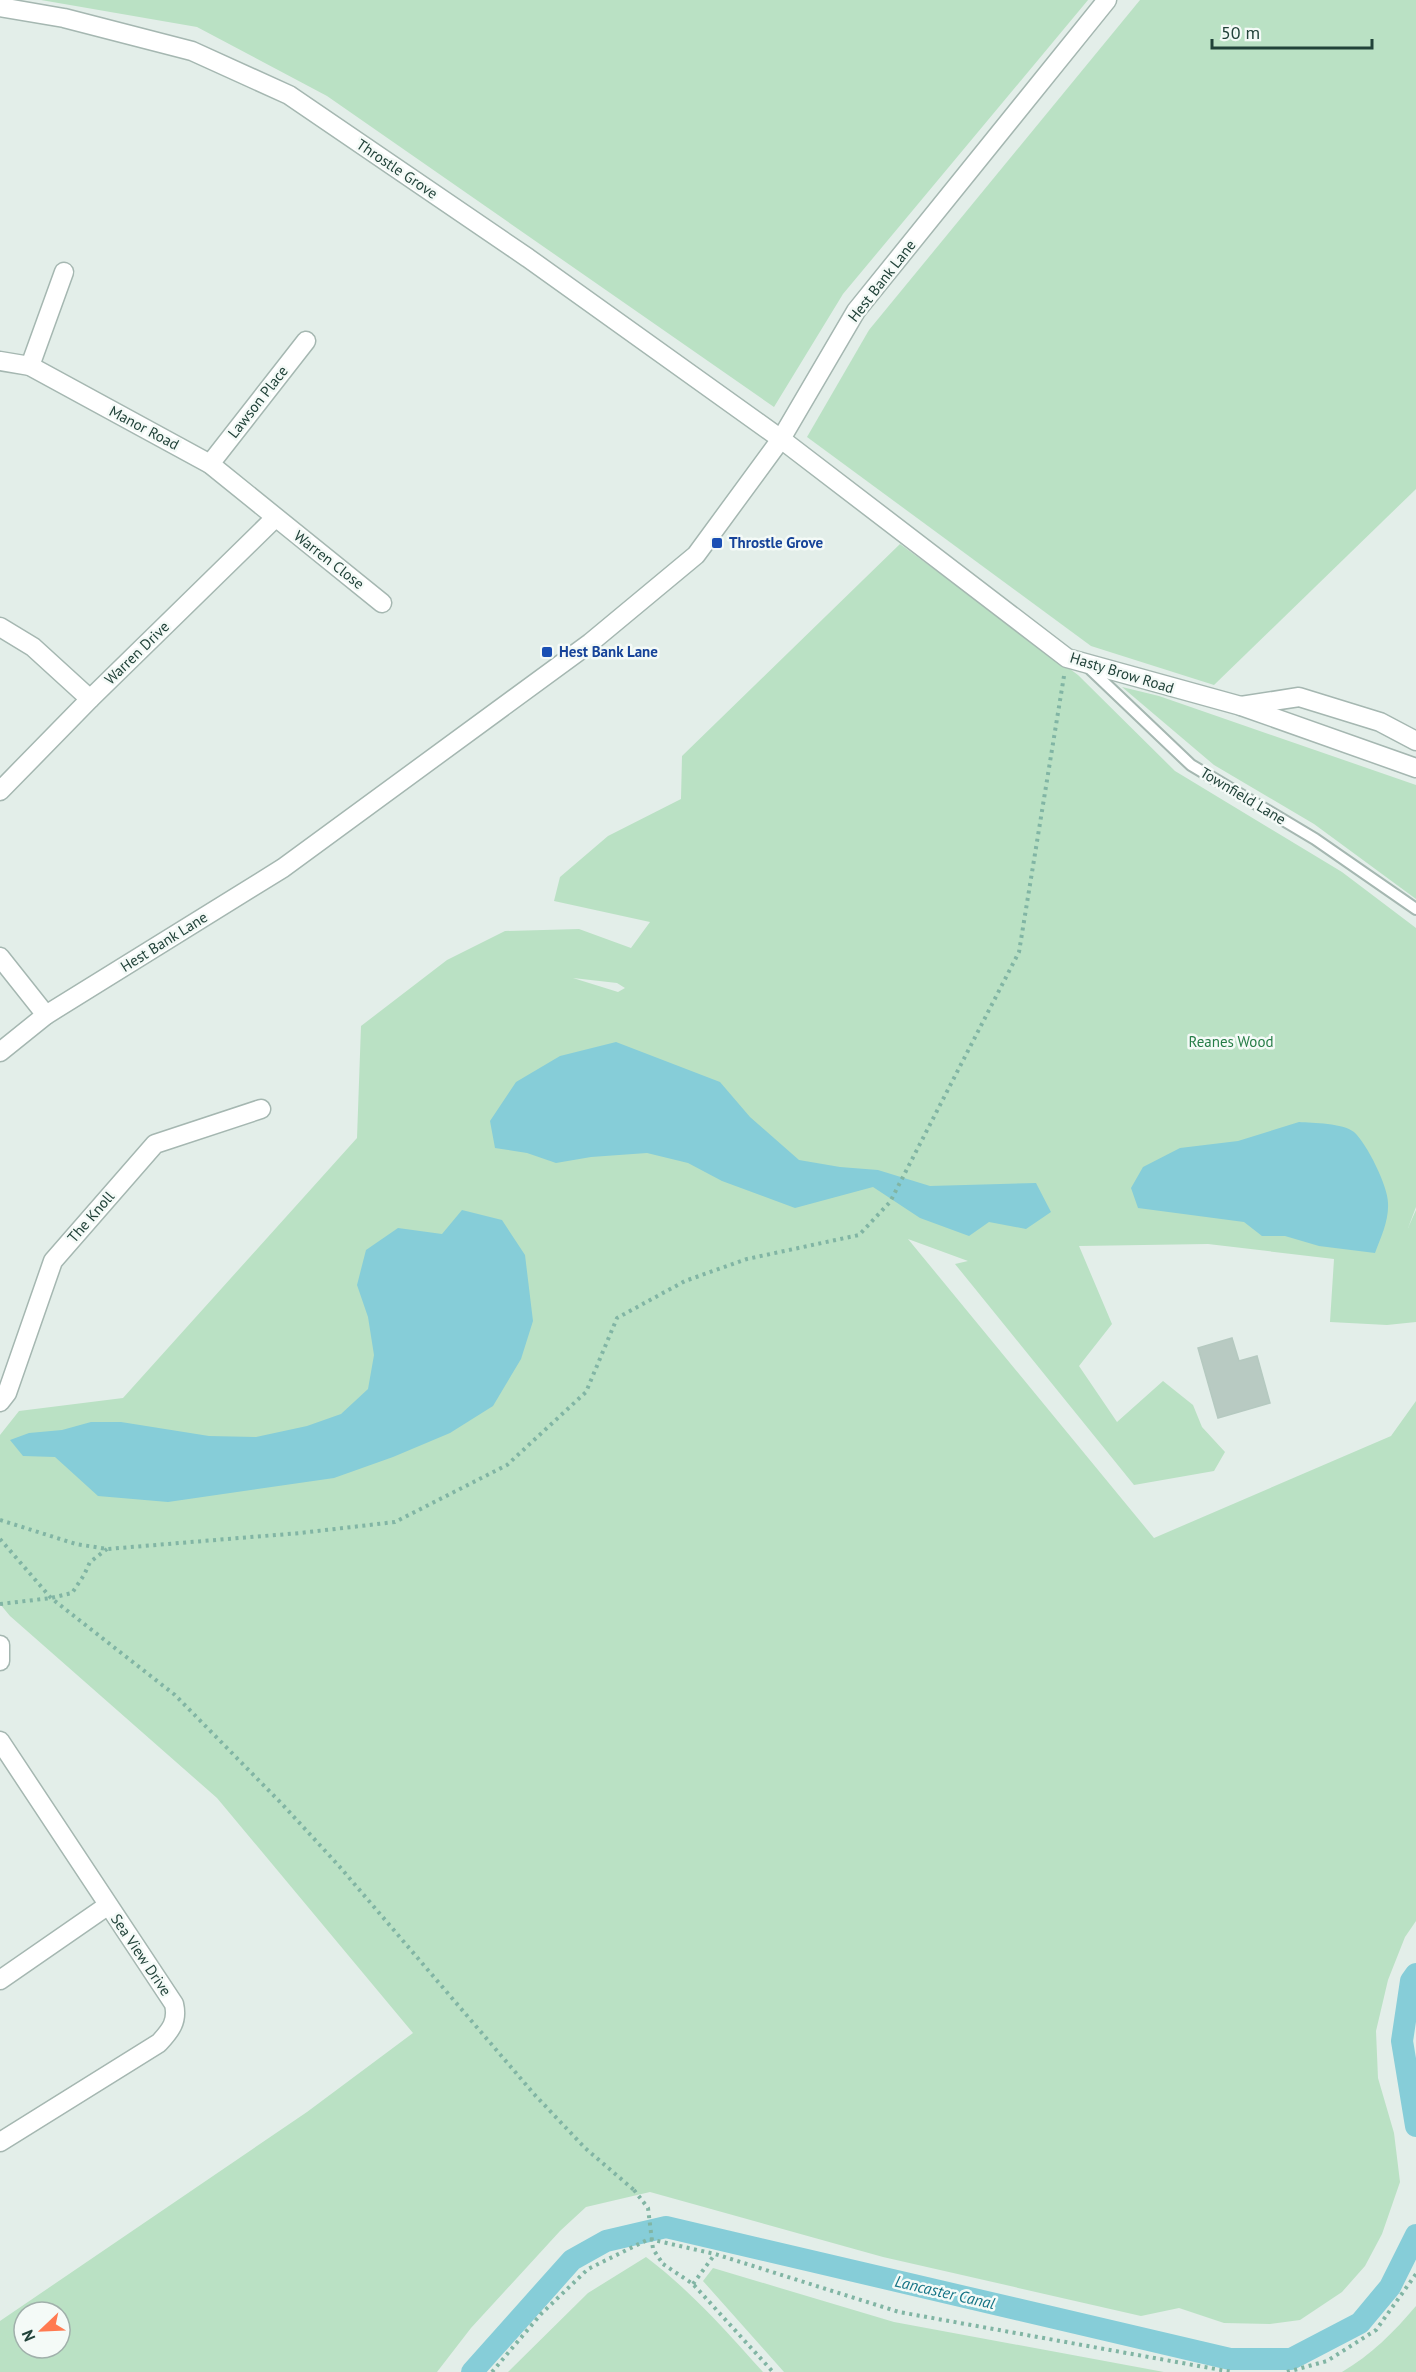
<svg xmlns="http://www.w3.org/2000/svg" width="1416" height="2372" font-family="'PT Sans',sans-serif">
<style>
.green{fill:#bae1c4;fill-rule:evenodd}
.water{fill:#86cdd8}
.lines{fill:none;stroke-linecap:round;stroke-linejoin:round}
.canal{stroke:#86cdd8;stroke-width:22}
.building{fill:#b8cac2;stroke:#b5c9c0;stroke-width:1.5}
.service-casing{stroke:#a5b7b1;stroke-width:14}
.minor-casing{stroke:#a5b7b1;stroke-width:21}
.tertiary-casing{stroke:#a5b7b1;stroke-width:21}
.path{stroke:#81b5a4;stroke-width:4;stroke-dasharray:3 4.5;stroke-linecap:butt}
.service{stroke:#fff;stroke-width:10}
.minor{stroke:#fff;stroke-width:18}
.tertiary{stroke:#fff;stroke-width:18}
.path-bridge{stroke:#81b5a4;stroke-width:4;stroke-dasharray:3 4.5;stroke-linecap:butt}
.transit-dot{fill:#1a4fb4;stroke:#f4faf7;stroke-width:2}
.labels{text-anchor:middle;stroke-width:5;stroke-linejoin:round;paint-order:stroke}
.street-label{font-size:15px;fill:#214239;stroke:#f4faf7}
.transit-label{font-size:15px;font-weight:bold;fill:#164399;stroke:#f4faf7;text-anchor:start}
.park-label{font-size:15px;fill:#267d47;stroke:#f4faf7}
.water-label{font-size:16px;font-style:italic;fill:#147385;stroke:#f4faf7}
</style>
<rect width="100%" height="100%" fill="#e3eee9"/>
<g class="green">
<polygon points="41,0 1088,0 843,294 774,407 327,96 197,27"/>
<polygon points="1140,0 1416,0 1416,489 1214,685 1091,646 807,437 869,330"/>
<path d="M900,544L1078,675L1175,771L1342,872L1416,928V1207L1408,1228L1416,1210V1322L1387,1325L1330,1322L1334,1259L1208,1244L1079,1246L1112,1324L1079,1366L1117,1422L1163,1381L1193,1405L1202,1427L1225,1452L1214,1471L1134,1485L955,1264L968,1261L908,1239L1154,1538L1391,1436L1416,1401V1921L1405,1937L1388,1980L1376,2031L1378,2078L1394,2133L1400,2182L1382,2234L1365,2266L1342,2292L1300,2320L1270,2324L1224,2323L1179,2308L1141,2316L883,2257L650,2192L586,2207L560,2231L471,2328L437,2372H0V2321L307,2112L413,2033L217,1798L10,1616L0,1604V1435L19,1411L123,1398L357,1138L361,1026L447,960L505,931L579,929L631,948L650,922L554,901L560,877L608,836L681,799L682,756ZM573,978L617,983L625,988L618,992ZM24,2312H60V2348H24Z"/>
<polygon points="1122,687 1159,696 1416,785 1416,899 1314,824 1214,765"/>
<path d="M646,2257C690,2290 726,2331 763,2372H508L588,2293Z"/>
<polygon points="713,2268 894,2322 1164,2372 784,2372 703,2281"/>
<path d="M1416,2306V2372H1342C1371,2355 1394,2332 1416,2306Z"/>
</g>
<g class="water">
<polygon points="616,1042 720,1082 750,1117 799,1160 840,1167 878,1170 930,1186 1036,1183 1051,1212 1026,1229 989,1222 969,1236 920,1218 873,1187 795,1208 722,1181 688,1163 647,1153 591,1157 556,1163 527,1153 495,1148 490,1121 516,1082 560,1056"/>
<path d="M1299,1122C1313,1123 1343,1123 1354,1132C1367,1144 1388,1186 1388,1203C1389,1220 1381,1237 1375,1253L1319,1246L1285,1236H1262L1244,1222L1138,1208L1131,1188L1143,1167L1180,1148L1238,1141Z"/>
<polygon points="462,1210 502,1220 525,1255 533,1321 521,1359 493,1406 450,1433 393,1457 334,1478 168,1502 98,1496 55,1457 23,1456 10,1440 29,1433 62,1430 91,1422 121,1422 209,1436 256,1437 307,1426 341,1414 368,1389 374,1355 368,1317 357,1285 366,1250 398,1228 442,1234"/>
</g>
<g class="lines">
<g class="canal">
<polyline points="1416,1974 1411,1981 1402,2041 1416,2126"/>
<polyline points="472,2372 572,2260 606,2241 666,2227 1230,2359 1291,2359 1360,2323 1390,2287 1416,2235"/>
</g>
</g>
<polygon class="building" points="1232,1338 1239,1361 1257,1356 1270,1403 1218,1418 1198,1348"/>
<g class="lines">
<defs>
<polyline id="service" points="1087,666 1191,765 1315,839 1416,909"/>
<g id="minor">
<polyline points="0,7 64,18 192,51 289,95 528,258 781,439"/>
<polyline points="0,361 30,366 210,464 382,603"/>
<polyline points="30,366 64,272"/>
<polyline points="210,464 306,341"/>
<polyline points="0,627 33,647 90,699"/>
<polyline points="1241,706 1299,697 1380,722 1416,741"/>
<polyline points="0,791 90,699 275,518"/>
<polyline points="0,957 46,1015"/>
<polyline points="0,1402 7,1393 53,1261 155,1144 261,1109"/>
<polyline points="0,1645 0,1661"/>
<path d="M0,1741L174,2004C178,2021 171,2030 159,2043L0,2142"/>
<polyline points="0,1980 107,1906"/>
</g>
<g id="tertiary">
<polyline points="781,439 1067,658 1241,706 1416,768"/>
<polyline points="0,1052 46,1015 283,868 590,643 696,555 781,439 856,311 1107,0"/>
</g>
</defs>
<use href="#service" class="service-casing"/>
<use href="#minor" class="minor-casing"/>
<use href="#tertiary" class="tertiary-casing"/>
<g class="path">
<polyline points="0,1520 76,1544 107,1549 300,1533 395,1522 507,1465 586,1392 617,1318 685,1281 747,1259 859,1235 890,1202 1019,952 1064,676"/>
<polyline points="0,1539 51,1598 175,1695 283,1805 339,1866 534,2094 585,2148 634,2190"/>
<polyline points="0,1604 51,1598 72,1593 84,1575 90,1562 107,1549"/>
<polyline points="663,2264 693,2284 773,2372"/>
<polyline points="693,2284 715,2254"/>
<polyline points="492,2372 541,2314 588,2269 649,2239 715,2254 899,2312 1232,2372"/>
<polyline points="1287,2372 1327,2361 1376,2330 1416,2274"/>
</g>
<use href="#service" class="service"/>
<use href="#minor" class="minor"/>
<use href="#tertiary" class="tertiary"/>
<polyline class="path-bridge" points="634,2190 648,2208 653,2249 663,2264"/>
</g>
<g class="transit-dot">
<rect x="711" y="537" width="12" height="12" rx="3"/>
<rect x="541" y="646" width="12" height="12" rx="3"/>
</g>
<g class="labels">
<g class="street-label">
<text transform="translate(397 169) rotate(34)" y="5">Throstle Grove</text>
<text transform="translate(882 281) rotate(-52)" y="5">Hest Bank Lane</text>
<text transform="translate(258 402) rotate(-52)" y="5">Lawson Place</text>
<text transform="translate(144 428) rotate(28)" y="5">Manor Road</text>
<text transform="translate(329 560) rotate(38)" y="5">Warren Close</text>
<text transform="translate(137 653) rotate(-44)" y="5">Warren Drive</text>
<text transform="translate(1122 673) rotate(17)" y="5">Hasty Brow Road</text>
<text transform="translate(1243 796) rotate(31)" y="5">Townfield Lane</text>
<text transform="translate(164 942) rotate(-32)" y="5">Hest Bank Lane</text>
<text transform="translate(91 1217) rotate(-49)" y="5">The Knoll</text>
<text transform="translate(141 1955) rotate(56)" y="5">Sea View Drive</text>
</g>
<g class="transit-label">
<text x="729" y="548">Throstle Grove</text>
<text x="559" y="657">Hest Bank Lane</text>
</g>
<g class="park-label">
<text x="1231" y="1047">Reanes Wood</text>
</g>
<g class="water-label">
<text transform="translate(945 2292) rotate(13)" y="6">Lancaster Canal</text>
</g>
</g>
<g transform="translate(42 2330) rotate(247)"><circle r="28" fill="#f4faf7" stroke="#a0b0ab" stroke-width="1.5"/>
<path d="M0-4.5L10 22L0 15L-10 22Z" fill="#ff7a51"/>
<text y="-9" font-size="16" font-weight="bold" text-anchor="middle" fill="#214239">N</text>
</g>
<path d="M1212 39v9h160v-9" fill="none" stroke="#214239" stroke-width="3"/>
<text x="1221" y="39" font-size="18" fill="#214239" stroke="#f4faf7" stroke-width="4.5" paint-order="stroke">50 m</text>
</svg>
